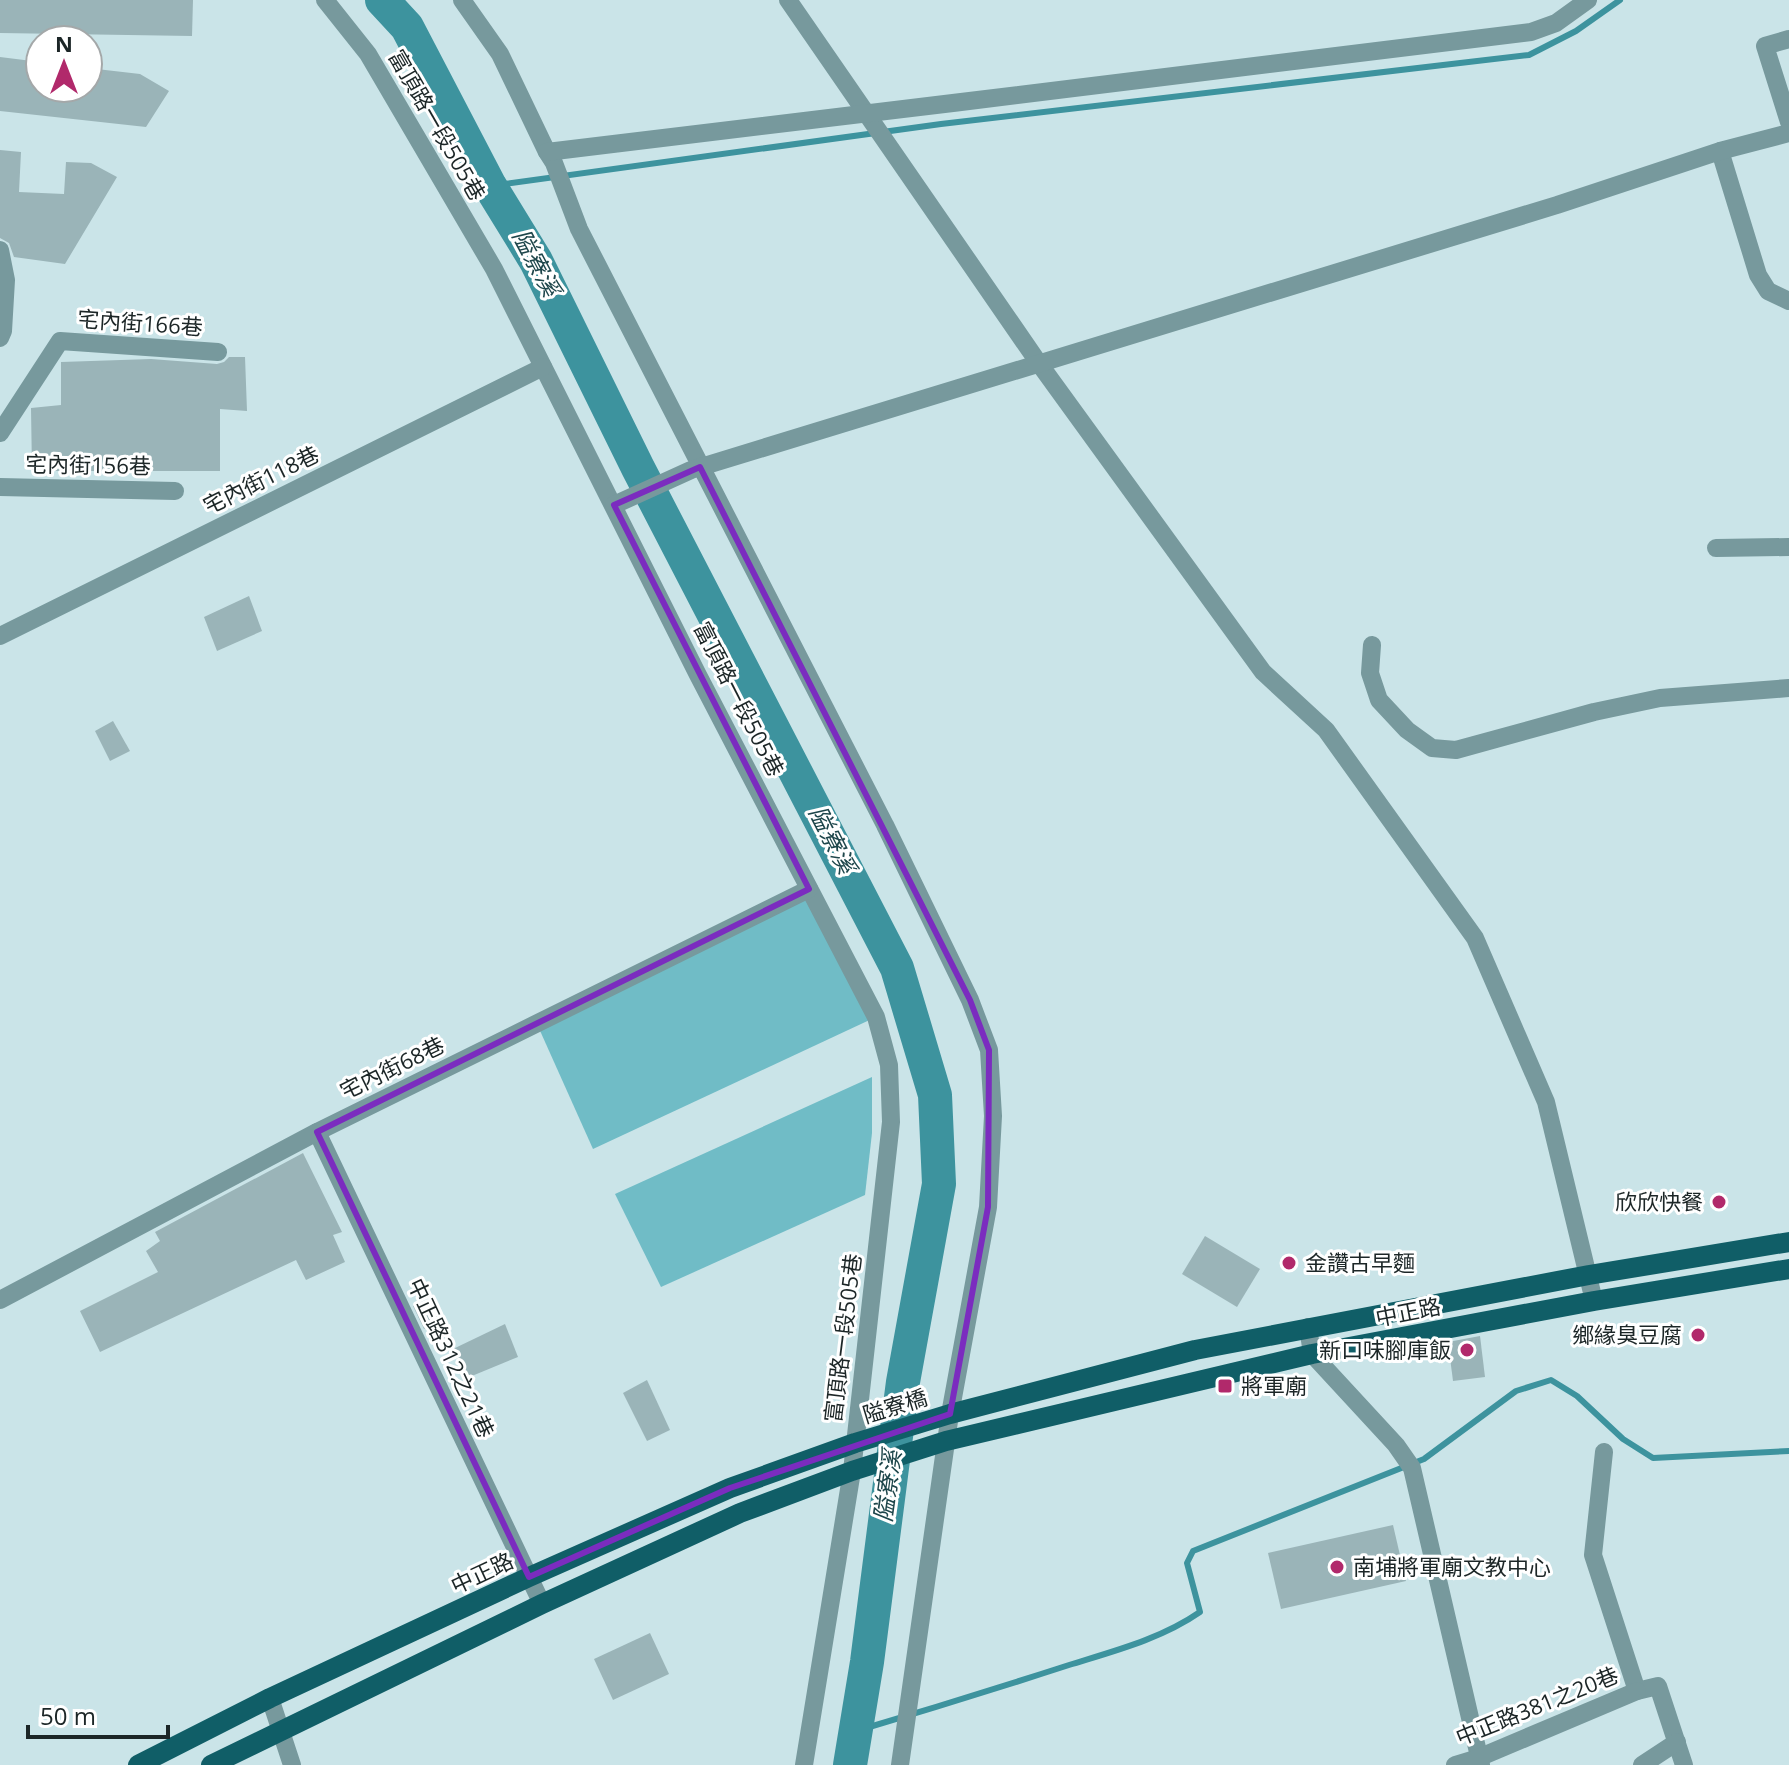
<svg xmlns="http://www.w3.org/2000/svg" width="1789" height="1765" font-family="'Open Sans','Noto Sans TC',sans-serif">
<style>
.green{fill:#70bcc6}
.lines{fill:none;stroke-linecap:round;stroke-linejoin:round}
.stream{stroke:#3d939e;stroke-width:6}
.river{stroke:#3d939e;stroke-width:34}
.building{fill:#9ab4b8}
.minor{stroke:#77999d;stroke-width:18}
.primary{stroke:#105e67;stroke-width:20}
.marked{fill:none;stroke:#7b2cbf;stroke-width:6;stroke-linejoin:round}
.poi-dot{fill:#b1296b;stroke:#fff;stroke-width:3}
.labels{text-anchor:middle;stroke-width:6;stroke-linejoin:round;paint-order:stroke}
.street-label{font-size:22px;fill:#1c2627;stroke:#fff}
.poi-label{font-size:22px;fill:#1c2627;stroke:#fff;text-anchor:end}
.water-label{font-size:24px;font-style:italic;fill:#1e464b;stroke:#fff}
</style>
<rect width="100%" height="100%" fill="#cae4e8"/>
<g class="green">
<polygon points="804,892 876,1017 593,1149 537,1024"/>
<polygon points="872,1077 872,1133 865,1195 661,1287 615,1194"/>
</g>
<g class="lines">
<g class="stream">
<polyline points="490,186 941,124 1529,55 1576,31 1620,0"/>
<path d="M856,1731C927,1710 998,1688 1069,1665C1114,1651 1161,1639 1200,1612L1187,1563L1193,1551L1424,1459L1516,1391L1551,1380L1577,1396L1623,1439L1653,1458L1789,1451"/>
</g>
<polyline class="river" points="382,0 407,27 490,186 536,261 638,468 897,968 935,1095 939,1184 903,1382 867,1662 850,1765"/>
</g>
<g class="building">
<polygon points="0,0 193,0 192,36 0,33"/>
<polygon points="0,57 40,62 40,88 88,88 88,68 140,74 169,91 146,127 0,111"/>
<polygon points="0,150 21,152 19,192 64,194 66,162 91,163 117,177 65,264 14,257 9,243 0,238"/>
<polygon points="229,357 245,357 247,411 220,409 220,471 32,471 31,408 61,405 61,362 151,359 217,364 224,362"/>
<polygon points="249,596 262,631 217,651 204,617"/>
<polygon points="113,721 130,751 110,761 95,731"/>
<polygon points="303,1153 342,1232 333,1235 345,1262 306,1280 296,1260 100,1352 80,1311 158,1272 146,1251 160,1241 155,1232"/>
<polygon points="1205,1236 1260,1269 1237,1307 1182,1274"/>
<polygon points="430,1299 441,1321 424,1329 413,1306"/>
<polygon points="505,1324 518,1357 467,1378 453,1349"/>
<polygon points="1480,1336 1485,1377 1453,1381 1448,1342"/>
<polygon points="647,1380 670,1430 647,1441 623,1393"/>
<polygon points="1393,1525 1406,1581 1281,1609 1268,1553"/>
<polygon points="650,1633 669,1674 613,1700 594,1659"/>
</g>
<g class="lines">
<g class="minor">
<polyline points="325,0 368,54 494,269 698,675 876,1017 889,1065 891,1122 852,1471 804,1765"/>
<polyline points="462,0 500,54 547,152 554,163 579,229 885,825 970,1000 989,1050 993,1116 988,1207 950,1414 900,1765"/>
<polyline points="788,0 1038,362 1263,672 1326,730 1475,938 1546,1102 1594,1301"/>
<polyline points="1789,39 1765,46 1789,122"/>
<polyline points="1720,151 1758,275 1768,291 1789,301"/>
<path d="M547,152C875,111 1203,75 1531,32L1556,23L1588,0"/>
<polyline points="0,250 6,280 3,331 0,338"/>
<polyline points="0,433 60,341 218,352"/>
<polyline points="0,487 175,491"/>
<polyline points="614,505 691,470 1557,205 1720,151 1789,133"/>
<polyline points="1716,548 1789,547"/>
<polyline points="0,636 543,367"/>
<polyline points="1372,645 1370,673 1379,700 1407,730 1432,748 1456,750 1594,712 1660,698 1789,688"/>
<polyline points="317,1132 542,1604"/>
<polyline points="0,1300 317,1132 809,889"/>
<polyline points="1308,1327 1312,1354 1396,1445 1412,1468 1481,1765"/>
<polyline points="1604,1452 1593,1555 1637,1691 1658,1686 1684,1765"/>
<polyline points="270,1698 292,1765"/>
<polyline points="1455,1765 1478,1758 1637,1691"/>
<polyline points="1642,1765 1677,1742"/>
</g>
<g class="primary">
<polyline points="138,1765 270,1698 529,1577 730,1488 855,1443 950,1414 1195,1350 1589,1275 1789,1242"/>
<polyline points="211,1765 542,1604 740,1513 852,1471 946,1441 1312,1354 1594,1301 1789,1269"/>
</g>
</g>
<path class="marked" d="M700,467L970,1000L989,1050L988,1207L950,1414L730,1488L529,1577L317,1132L809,889L614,505Z"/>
<g class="poi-dot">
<circle cx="1719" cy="1202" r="8"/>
<circle cx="1289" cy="1263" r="8"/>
<circle cx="1698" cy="1335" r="8"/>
<circle cx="1467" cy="1350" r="8"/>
<rect x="1217" y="1378" width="16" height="16" rx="4"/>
<circle cx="1337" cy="1567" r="8"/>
</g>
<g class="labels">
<g class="street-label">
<text transform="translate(437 125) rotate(60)" y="8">富頂路一段505巷</text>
<text transform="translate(140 323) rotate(4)" y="8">宅內街166巷</text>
<text transform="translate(88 465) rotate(1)" y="8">宅內街156巷</text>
<text transform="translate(261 480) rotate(-26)" y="8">宅內街118巷</text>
<text transform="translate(739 699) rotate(63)" y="8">富頂路一段505巷</text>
<text transform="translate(392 1068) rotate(-26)" y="8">宅內街68巷</text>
<text transform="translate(1408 1312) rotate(-11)" y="8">中正路</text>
<text transform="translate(843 1338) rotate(-83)" y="8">富頂路一段505巷</text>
<text transform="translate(451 1358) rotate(65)" y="8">中正路312之21巷</text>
<text transform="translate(895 1406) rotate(-17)" y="8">隘寮橋</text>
<text transform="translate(482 1573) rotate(-25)" y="8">中正路</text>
<text transform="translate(1537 1706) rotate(-22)" y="8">中正路381之20巷</text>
</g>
<g class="poi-label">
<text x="1703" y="1210">欣欣快餐</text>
<text x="1305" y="1271" text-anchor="start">金讚古早麵</text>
<text x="1682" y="1343">鄉緣臭豆腐</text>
<text x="1451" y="1358">新口味腳庫飯</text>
<text x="1241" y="1394" text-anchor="start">將軍廟</text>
<text x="1353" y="1575" text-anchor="start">南埔將軍廟文教中心</text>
</g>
<g class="water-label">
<text transform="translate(536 263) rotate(62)" y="8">隘寮溪</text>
<text transform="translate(832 840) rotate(63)" y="8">隘寮溪</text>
<text transform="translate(888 1486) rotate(-82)" y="8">隘寮溪</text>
</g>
</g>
<g transform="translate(64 64)"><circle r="38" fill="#ffffff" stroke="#a4a8a9" stroke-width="2"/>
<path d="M0-6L14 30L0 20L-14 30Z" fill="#b1296b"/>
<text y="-12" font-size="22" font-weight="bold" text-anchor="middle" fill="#1c2627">N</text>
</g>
<path d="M28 1725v12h140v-12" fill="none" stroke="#1c2627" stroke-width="4"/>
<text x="40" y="1725" font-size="24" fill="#1c2627" stroke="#ffffff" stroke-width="6" paint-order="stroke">50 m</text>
</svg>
